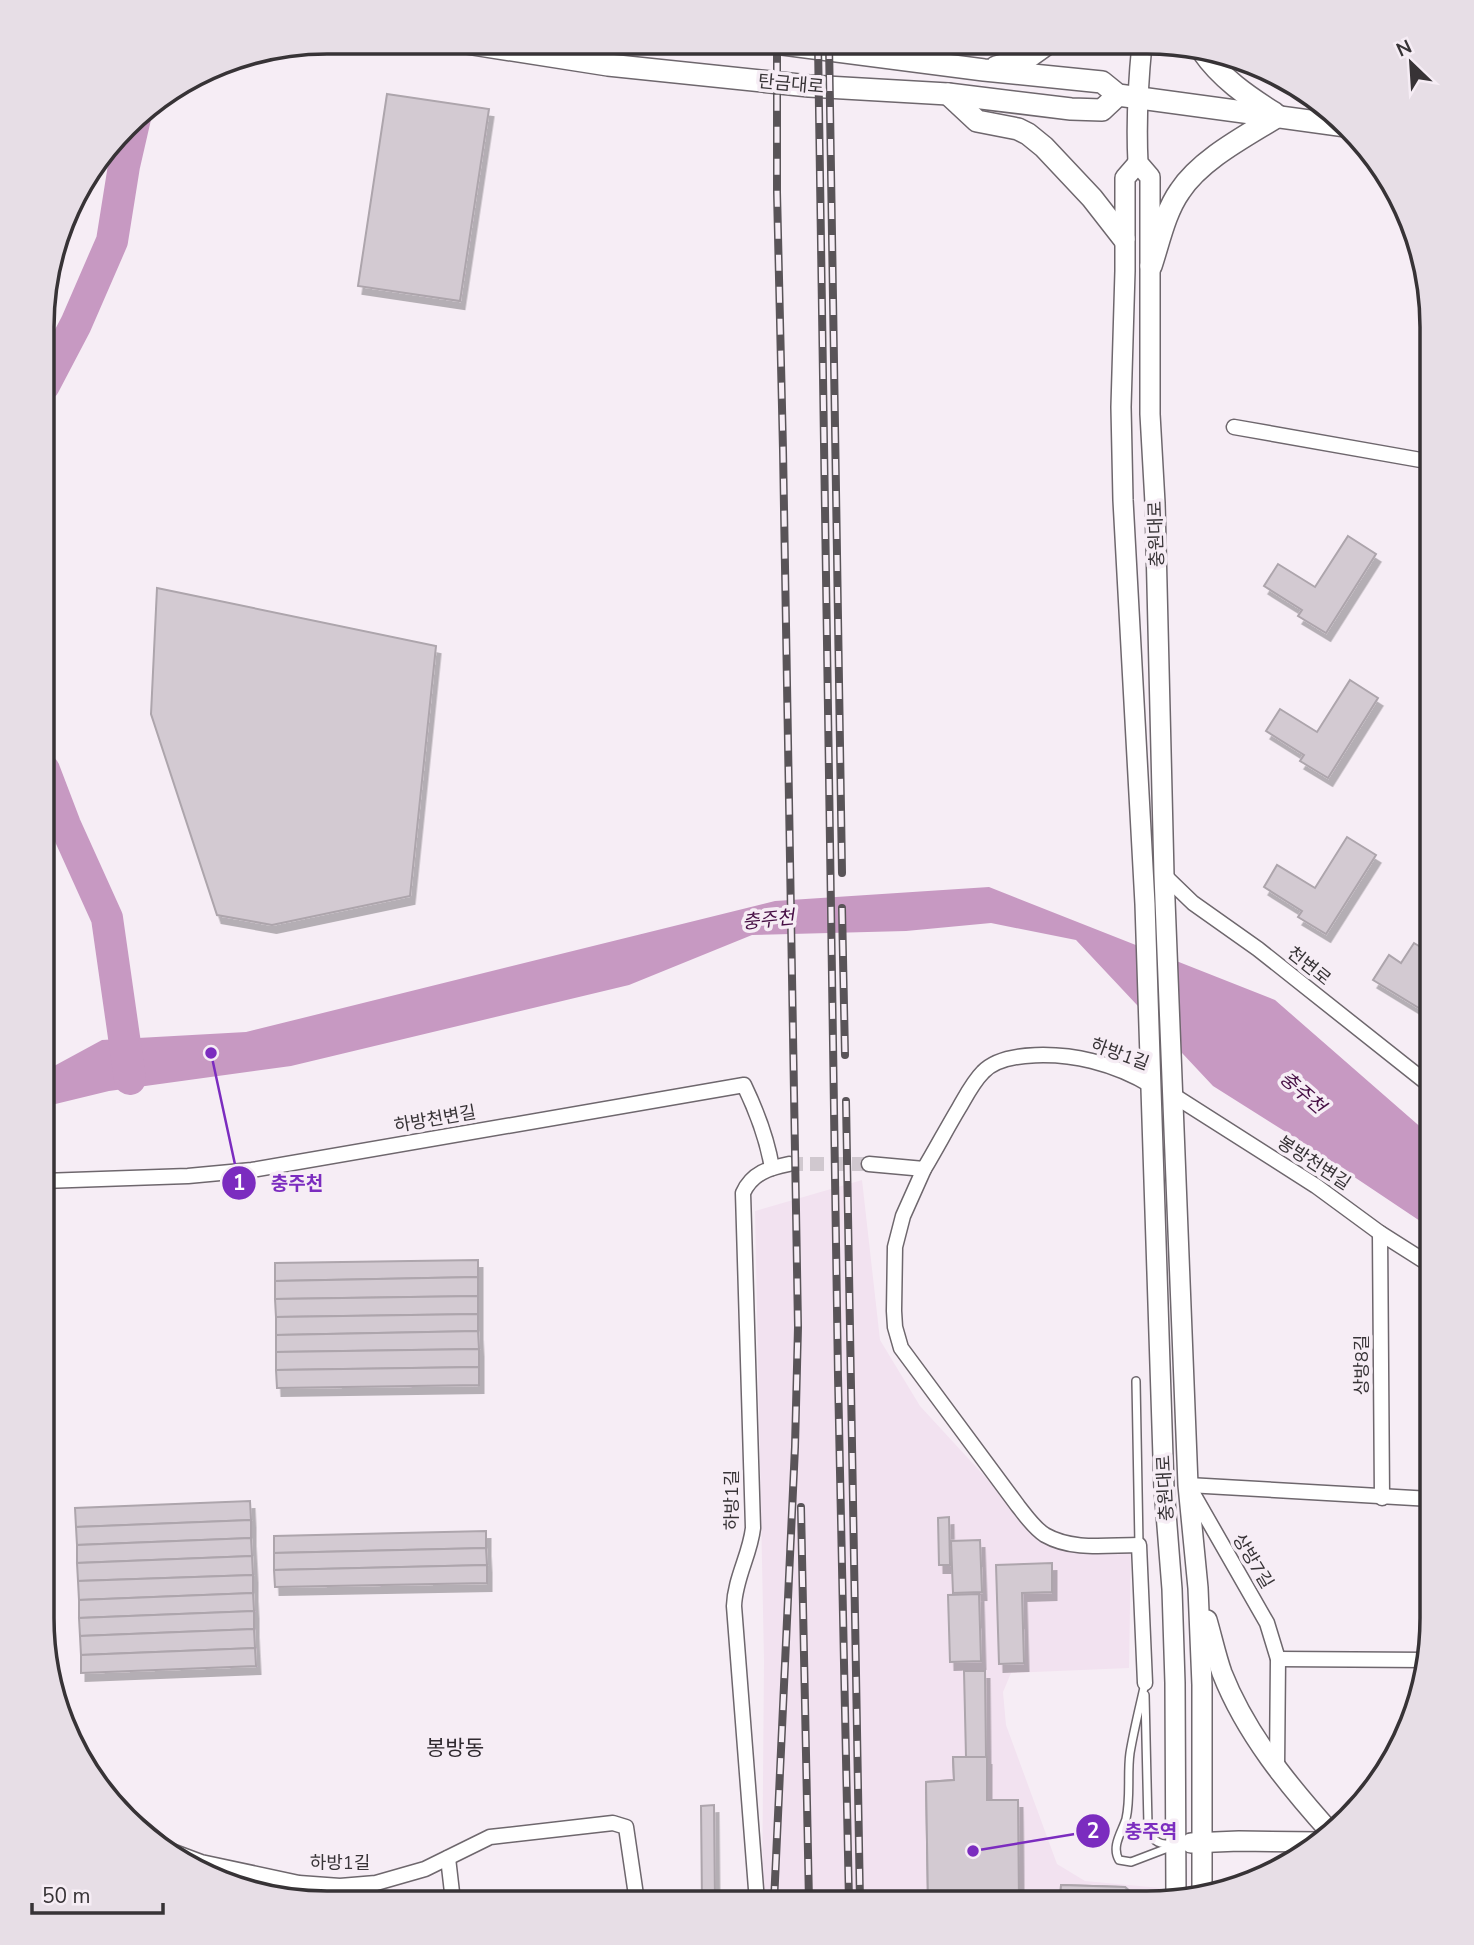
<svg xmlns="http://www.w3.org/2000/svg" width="1474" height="1945" font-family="'Nunito Sans','Noto Sans KR',sans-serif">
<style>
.built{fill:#f2e2f0}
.water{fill:#c799c2}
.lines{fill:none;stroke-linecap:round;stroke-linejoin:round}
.river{stroke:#c799c2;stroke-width:32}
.building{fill:#d3cad2;stroke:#ada5ac;stroke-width:2;filter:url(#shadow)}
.minor-tunnel{stroke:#d0c8cf;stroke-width:14;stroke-dasharray:14 7;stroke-linecap:butt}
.service-casing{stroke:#6e676d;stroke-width:10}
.minor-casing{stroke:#6e676d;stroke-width:17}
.tertiary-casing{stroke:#6e676d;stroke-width:22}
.secondary-casing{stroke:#6e676d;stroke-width:24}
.service{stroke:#fff;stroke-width:7}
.minor{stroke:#fff;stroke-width:14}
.tertiary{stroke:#fff;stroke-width:19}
.secondary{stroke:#fff;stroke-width:21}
.rail-casing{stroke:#595458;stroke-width:8}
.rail{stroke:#f6edf5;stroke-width:5;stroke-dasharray:16;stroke-linecap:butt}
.labels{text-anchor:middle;stroke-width:7;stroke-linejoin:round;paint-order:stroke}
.street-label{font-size:18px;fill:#373336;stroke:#f6edf5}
.water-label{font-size:19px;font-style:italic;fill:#450d43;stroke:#f6edf5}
.quarter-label{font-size:21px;fill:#2f292f;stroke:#f6edf5}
.rim{fill:none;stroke:#373336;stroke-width:3.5}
.leader{fill:none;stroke:#7b2cbf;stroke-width:2.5}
.callout-dot{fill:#7b2cbf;stroke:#f6edf5;stroke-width:2.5}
.mark-label{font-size:21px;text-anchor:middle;font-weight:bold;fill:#fff}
.callout-label{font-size:19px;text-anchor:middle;font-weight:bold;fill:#7b2cbf;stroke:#f6edf5;stroke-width:7;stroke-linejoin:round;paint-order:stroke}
</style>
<defs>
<filter id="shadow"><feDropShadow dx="4.5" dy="8" stdDeviation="0" flood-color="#0004"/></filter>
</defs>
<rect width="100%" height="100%" fill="#f6edf5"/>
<polygon class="built" points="862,1180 880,1340 920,1406 1045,1542 1131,1544 1129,1668 1011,1673 1003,1692 1006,1725 1057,1864 1085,1881 1161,1888 1161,1900 1147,1903 762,1902 764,1661 755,1211"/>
<polygon class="water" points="989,887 1275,1000 1432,1137 1432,1229 1305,1144 1213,1086 1076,940 991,923 906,931 752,935 629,985 291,1066 109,1091 43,1107 43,1072 102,1040 246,1032 775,901"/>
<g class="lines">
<g class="river">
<polyline points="44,385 76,324 112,241 124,166 135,118"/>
<polyline points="44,770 65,825 107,918 130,1079"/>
</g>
</g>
<g class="building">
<polygon points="387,94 489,109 460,301 358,286"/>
<polygon points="1348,536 1376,554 1326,633 1298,616 1302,610 1264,586 1278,564 1315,587"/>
<polygon points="157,588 436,646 410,896 272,925 217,915 151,714"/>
<polygon points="1350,680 1378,698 1328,778 1300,761 1304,755 1266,731 1280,709 1317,732"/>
<polygon points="1347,837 1376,855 1326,934 1298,917 1302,911 1264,887 1277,865 1315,888"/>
<polygon points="1414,943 1432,954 1432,1016 1373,980 1389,955 1401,963"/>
<polygon points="478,1260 478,1277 275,1281 275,1263"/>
<polygon points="478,1277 478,1296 275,1299 275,1281"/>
<polygon points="478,1296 478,1314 276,1317 275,1299"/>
<polygon points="478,1314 478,1331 276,1335 276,1317"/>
<polygon points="478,1331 479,1349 276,1352 276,1335"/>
<polygon points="479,1349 479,1367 276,1370 276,1352"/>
<polygon points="479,1367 479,1385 277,1388 276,1370"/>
<polygon points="250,1501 251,1520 76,1527 75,1508"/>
<polygon points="949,1517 950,1565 939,1565 938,1518"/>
<polygon points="251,1520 251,1538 77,1545 76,1527"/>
<polygon points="486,1531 486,1548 274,1553 274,1536"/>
<polygon points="251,1538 252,1556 77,1563 77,1545"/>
<polygon points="980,1540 982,1592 953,1593 951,1541"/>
<polygon points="486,1548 487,1565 274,1570 274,1553"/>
<polygon points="252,1556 253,1575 78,1581 77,1563"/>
<polygon points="1052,1563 1052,1592 1022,1593 1024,1663 999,1664 996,1565"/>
<polygon points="487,1565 487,1583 275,1587 274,1570"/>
<polygon points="253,1575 253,1593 79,1600 78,1581"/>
<polygon points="253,1593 254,1611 79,1618 79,1600"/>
<polygon points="979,1594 981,1661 950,1662 948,1595"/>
<polygon points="254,1611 254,1629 80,1636 79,1618"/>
<polygon points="254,1629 255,1648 81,1655 80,1636"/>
<polygon points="255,1648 256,1666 81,1673 81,1655"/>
<polygon points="964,1671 985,1671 986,1757 966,1757"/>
<polygon points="953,1757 987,1757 987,1800 1018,1800 1019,1903 928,1902 926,1782 954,1780"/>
<polygon points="953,1757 987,1757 987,1800 1018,1800 1019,1903 928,1902 926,1782 954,1780"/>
<polygon points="714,1805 715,1902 702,1902 701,1806"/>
<polygon points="1061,1885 1125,1887 1143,1903 1060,1903"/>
<polygon points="1061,1885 1125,1887 1143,1903 1060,1903"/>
</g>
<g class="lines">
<polyline class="minor-tunnel" points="789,1164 869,1164"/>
<defs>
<g id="service">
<polyline points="1136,1381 1139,1545"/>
<path d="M1145,1683C1140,1706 1134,1729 1130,1753C1127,1774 1131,1797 1126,1819C1122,1832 1111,1846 1119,1860L1131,1862L1173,1846"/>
<path d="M1145,1695L1148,1825C1151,1840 1157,1845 1172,1844"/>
</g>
<g id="minor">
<polyline points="1234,427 1432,462"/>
<polyline points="1164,875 1193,903 1258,949 1432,1087"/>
<polyline points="1173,1095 1316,1186 1380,1233 1432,1266"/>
<path d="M869,1164L924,1169C936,1149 947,1128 959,1108C966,1096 973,1082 983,1072C1005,1049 1064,1054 1092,1061C1112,1066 1134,1075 1152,1086"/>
<path d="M924,1169L903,1216L895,1247L894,1311L895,1327L901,1348L1018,1506C1026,1516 1034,1528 1045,1535C1073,1551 1107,1545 1139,1545L1145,1683"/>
<path d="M43,1181L188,1176L252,1170L744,1085C757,1112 767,1138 772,1168"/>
<polyline points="1380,1233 1382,1498"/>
<polyline points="1188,1485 1431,1499"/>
<polyline points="1192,1492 1267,1623 1278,1659 1277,1768"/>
<polyline points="1278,1659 1427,1660"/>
<polyline points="108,1799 169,1850 201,1862 299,1883 340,1886 376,1883 425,1869 490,1837 613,1823 626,1827 637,1902"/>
<polyline points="448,1858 453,1901"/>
<path d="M757,1902L734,1606C735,1578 750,1555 753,1528L743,1193C752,1173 769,1168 789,1164"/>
</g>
<g id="tertiary">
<path d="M1142,44C1138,84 1136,123 1138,163L1150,177V414L1155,503L1164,875L1188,1485L1198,1588L1202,1685V1890"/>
<polyline points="1138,163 1125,178 1125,271 1121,407 1123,500 1145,904 1164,1488 1172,1589 1175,1683 1176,1896"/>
<path d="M1207,1620C1212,1637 1216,1656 1222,1673C1246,1734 1288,1785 1332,1834"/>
<polyline points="1191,1843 1239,1841 1320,1842"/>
</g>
<g id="secondary">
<polyline points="460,42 608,65 809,86 948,94 1071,109 1102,110 1118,95"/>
<polyline points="775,43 984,70 1102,82 1118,95 1346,126"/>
<path d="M1203,52C1221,78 1247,96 1274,113"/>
<polyline points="996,67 1026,59 1047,44"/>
<polyline points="948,94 977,121 1018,129 1028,134 1044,147 1092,198 1124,239"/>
<path d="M1151,266C1159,242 1165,212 1180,191C1201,159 1246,136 1278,116"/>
</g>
</defs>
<use href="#service" class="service-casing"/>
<use href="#minor" class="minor-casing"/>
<use href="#tertiary" class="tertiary-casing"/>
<use href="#secondary" class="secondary-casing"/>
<use href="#service" class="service"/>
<use href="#minor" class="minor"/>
<use href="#tertiary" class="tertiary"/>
<use href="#secondary" class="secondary"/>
<defs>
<g id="rail">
<polyline points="818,43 838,1376 849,1902"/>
<polyline points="829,43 842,873"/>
<polyline points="842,908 845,1055"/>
<polyline points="846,1101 860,1902"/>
<polyline points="801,1507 809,1902"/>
<polyline points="774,1902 795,1447 798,1327 783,450 777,192 777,43"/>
</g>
</defs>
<use href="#rail" class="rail-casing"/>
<use href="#rail" class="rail"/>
</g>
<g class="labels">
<g class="street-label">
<text transform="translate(791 84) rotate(5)" y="6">탄금대로</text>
<text transform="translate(1156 534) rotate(-92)" y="6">충원대로</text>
<text transform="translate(1309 966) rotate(39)" y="6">천변로</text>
<text transform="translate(1120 1054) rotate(20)" y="6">하방1길</text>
<text transform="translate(435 1119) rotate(-10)" y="6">하방천변길</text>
<text transform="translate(1314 1163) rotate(33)" y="6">봉방천변길</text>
<text transform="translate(1362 1365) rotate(-90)" y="6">상방8길</text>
<text transform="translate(1165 1488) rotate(-93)" y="6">충원대로</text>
<text transform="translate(732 1500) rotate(-90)" y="6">하방1길</text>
<text transform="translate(1253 1561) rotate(59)" y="6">상방7길</text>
<text x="340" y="1869">하방1길</text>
</g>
<g class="water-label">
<text transform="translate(768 919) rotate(-6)" y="7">충주천</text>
<text transform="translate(1303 1092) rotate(41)" y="7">충주천</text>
</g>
<g class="quarter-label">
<text x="455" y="1755">봉방동</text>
</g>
</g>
<path d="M0 0H1474V1945H0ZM327 54H1147A273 273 0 0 1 1420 327V1618A273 273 0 0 1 1147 1891H327A273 273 0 0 1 54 1618V327A273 273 0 0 1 327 54Z" fill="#e7dee6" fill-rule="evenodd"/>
<path class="rim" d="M327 54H1147A273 273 0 0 1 1420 327V1618A273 273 0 0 1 1147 1891H327A273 273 0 0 1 54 1618V327A273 273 0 0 1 327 54Z"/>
<path class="leader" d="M211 1053L239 1183M973 1851L1093 1831"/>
<g class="callout-dot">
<circle cx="211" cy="1053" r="7"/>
<circle cx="973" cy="1851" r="7"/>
<circle cx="239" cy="1183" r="18"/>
<circle cx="1093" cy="1831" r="18"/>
</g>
<g class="mark-label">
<text x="239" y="1190">1</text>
<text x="1093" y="1838">2</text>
</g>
<g class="callout-label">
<text x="297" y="1190">충주천</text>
<text x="1151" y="1838">충주역</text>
</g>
<g transform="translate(1411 63) rotate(335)" stroke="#f6edf5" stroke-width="5" paint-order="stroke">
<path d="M0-5L12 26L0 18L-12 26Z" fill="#373336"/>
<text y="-10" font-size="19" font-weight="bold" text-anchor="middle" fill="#373336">N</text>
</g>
<path d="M32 1903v10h131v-10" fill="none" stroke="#373336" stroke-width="3.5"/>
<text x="42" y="1903" font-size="21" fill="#373336" stroke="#f6edf5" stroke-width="5" paint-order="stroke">50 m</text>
</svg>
